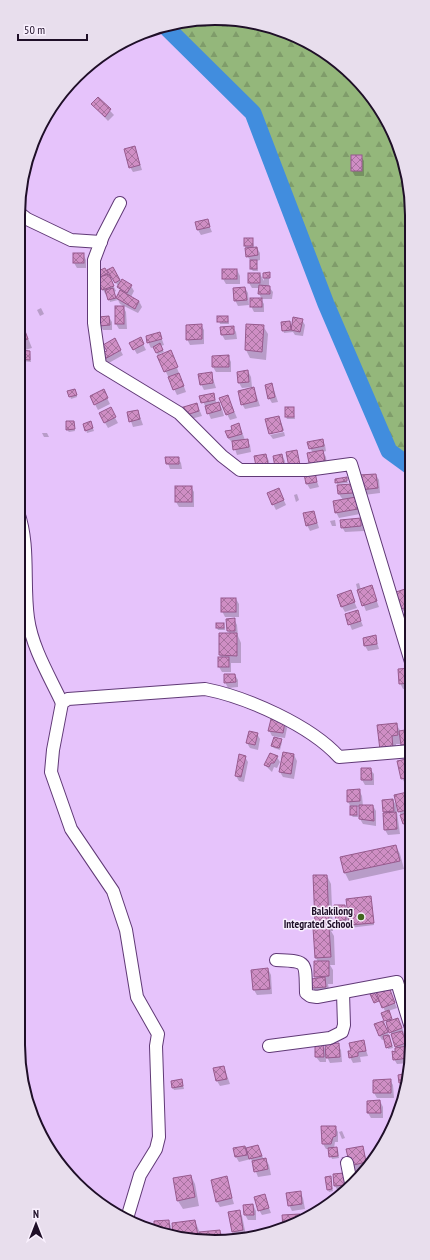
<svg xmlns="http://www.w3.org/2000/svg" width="430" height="1260" font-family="'PT Sans Narrow',sans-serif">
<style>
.forest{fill:url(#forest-firs)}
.shadow{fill:#0003}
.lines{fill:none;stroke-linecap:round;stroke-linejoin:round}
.river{stroke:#418dde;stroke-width:17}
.building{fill:url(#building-cross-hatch);stroke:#96598d}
.minor-casing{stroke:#603976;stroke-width:14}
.minor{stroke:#fff;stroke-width:12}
.poi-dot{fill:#41661f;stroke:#f9f0fe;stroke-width:1.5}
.labels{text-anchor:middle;stroke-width:3;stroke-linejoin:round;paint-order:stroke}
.poi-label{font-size:11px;font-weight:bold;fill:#1f0f28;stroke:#f9f0fe;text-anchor:end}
.rim{fill:none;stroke:#1f0f28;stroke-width:2}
</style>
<defs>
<pattern id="forest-firs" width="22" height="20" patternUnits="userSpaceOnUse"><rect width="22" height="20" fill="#94b77b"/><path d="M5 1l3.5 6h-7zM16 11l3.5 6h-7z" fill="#7f9c6a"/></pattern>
<pattern id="building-cross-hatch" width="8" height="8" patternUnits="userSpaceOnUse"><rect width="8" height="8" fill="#cf8ec4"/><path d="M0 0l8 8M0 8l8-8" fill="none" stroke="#a7729f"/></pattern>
</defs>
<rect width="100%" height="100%" fill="#e6c3fb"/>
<polygon class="forest" points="189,20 266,25 324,51 363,85 397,139 410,190 411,467 389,451 253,113 166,27"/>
<g class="shadow">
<polygon points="98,98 114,115 108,121 92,104"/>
<polygon points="135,147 142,170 133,172 130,167"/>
<polygon points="361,156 364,161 364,176 355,176 352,171"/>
<polygon points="207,220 212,232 201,235 198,230"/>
<polygon points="252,239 254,248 257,248 260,253 260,260 256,261 258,271 253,271 251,269 251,261 247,256 245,246"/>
<polygon points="83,254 86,260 86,268 77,268 74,263"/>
<polygon points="113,268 121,282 131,286 134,291 131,297 139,301 142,307 138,313 120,304 118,300 110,302 108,294 106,295 103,290 98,279 102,278 99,272 105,269 116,291 114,292 116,300 121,292 109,270"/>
<polygon points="237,270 240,276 240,284 226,284 223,279"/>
<polygon points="269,273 269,287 273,292 272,299 261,299 264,304 264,312 254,312 251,306 251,299 262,299 259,294 259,288 252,288 249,283 260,274 264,281 264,274"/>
<polygon points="245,288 248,293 249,305 238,306 235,300"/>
<polygon points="116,307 123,307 126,312 127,329 119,329 116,324"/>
<polygon points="41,308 44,314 40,316 37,310"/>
<polygon points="18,313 32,348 21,351 30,352 31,362 22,361 21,359 18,348"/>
<polygon points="109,317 112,322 112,330 103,330 100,325"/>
<polygon points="218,317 228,317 229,324 220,324"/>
<polygon points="302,320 305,325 303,336 295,335 293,332 284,333 283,330 289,322 292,327"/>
<polygon points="201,325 204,330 204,344 190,345 187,339"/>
<polygon points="247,325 263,326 268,334 266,360 250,358 246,350"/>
<polygon points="233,327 236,332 237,339 225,340 222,335"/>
<polygon points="160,334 164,345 160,346 164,352 159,354 160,356 171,352 186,392 177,395 154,347 151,348 148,342"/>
<polygon points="115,340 123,355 107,364 104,359"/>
<polygon points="143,344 146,350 137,354 134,349"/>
<polygon points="228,356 231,362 231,372 216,372 213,367"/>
<polygon points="248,371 251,377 252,387 242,388 239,383"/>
<polygon points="211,373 216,388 204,390 201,384"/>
<polygon points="272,384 278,402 272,403 269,398"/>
<polygon points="254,388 260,406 245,409 242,404"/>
<polygon points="69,392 76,392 77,397 71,399"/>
<polygon points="213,394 217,404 219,403 222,409 224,416 211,419 201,397"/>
<polygon points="106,396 110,404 98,410 91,397"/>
<polygon points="228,396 237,418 230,420 227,414"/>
<polygon points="197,404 202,416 187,420 184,415"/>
<polygon points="293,408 295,419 287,419 286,417"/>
<polygon points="110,409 118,423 108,428 100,414"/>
<polygon points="138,411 143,425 133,427 128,413"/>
<polygon points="279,417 284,430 270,434 267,420"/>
<polygon points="73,422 75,431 69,432 67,430"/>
<polygon points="91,423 94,431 87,433 86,430"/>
<polygon points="239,424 245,440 247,440 250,445 251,452 237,455 233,443 228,438 227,432 233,430"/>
<polygon points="284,432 285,436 273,439 270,435"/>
<polygon points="42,433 47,433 49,437 44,437"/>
<polygon points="322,440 325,445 326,451 323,452 326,457 328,471 314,473 319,487 310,489 307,484 313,453 310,448"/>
<polygon points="296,451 302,470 293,472"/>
<polygon points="266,455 269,461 270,470 260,471"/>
<polygon points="282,455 285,461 286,471 279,472"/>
<polygon points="166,458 178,458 181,463 182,469 170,469"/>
<polygon points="376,475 379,480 380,493 364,495 361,490"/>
<polygon points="346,479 348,483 337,484 336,482"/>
<polygon points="191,487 194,492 194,507 179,507 176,502"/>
<polygon points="279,490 286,505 276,510 273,504"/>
<polygon points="355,491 360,514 339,518 336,512 343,500 339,494"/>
<polygon points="297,494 299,500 296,502 294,495"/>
<polygon points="314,512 319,528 310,531 307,525"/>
<polygon points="360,519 363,524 364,531 345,532 342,527"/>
<polygon points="335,520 336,526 332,526 330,521"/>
<polygon points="411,581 411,626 406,614 402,609 409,589 406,582"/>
<polygon points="359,583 361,590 371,586 379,607 366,611 357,588 356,584"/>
<polygon points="350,592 357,608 345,612 342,607"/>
<polygon points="236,599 239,604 239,617 225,617 222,611"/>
<polygon points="357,611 363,626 352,630 346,615"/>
<polygon points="234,619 237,625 238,636 241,643 241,663 231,663 231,672 222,672 219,667 221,658 220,655 230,634 228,631"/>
<polygon points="224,624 225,630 218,630 217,628"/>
<polygon points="411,629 411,643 404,630"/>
<polygon points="375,636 379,649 368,651 365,646"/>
<polygon points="409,669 411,673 411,688 403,689 400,683"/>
<polygon points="235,675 238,680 238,687 228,688 225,682"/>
<polygon points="284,723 287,728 285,738 272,736 269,730"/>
<polygon points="396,724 401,732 411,730 411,748 405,750 402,744 396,744 397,756 381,749"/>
<polygon points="257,734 260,739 258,750 250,748 247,743"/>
<polygon points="281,740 282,742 280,750 274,748 272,746"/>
<polygon points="283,753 294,755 297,761 294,779 283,777 280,772"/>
<polygon points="245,757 248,762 244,782 239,781 236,776"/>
<polygon points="277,757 280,762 277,768 274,767 272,772 265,765"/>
<polygon points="411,759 411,784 406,785 402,778 398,762"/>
<polygon points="370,769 374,774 374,785 365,785 362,780"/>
<polygon points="359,790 362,796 363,806 373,806 376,811 376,826 363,824 360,819 360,807 356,807 358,817 353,817 351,815 351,807 348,802"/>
<polygon points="412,792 412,827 407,829 399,811"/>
<polygon points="393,800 396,805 400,834 388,835 385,830 384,811"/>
<polygon points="396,846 400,854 404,869 349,881 345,873"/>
<polygon points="327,876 331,884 333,931 331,931 334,936 335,965 330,965 333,970 333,984 328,984 330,995 317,996 313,988 317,979 315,976 318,962 316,958 319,929 316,923"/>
<polygon points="371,900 374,925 341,929 336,921 335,906 345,906 349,913"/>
<polygon points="412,962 412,981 406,963"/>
<polygon points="268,969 271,975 272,994 257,995 254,990 252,971"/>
<polygon points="412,981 412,996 407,997 404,992"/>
<polygon points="391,994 397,1008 388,1011 392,1021 398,1019 401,1024 410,1052 410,1063 397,1064 394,1059 397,1048 383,1014 386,1013 383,1007"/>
<polygon points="383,1022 390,1038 393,1048 388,1049 385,1039 382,1040 379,1035"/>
<polygon points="363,1041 368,1056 360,1057 361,1062 353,1063 350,1057"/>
<polygon points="322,1044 327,1052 338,1045 341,1050 342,1062 330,1063 326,1055 326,1062 320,1062 316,1057"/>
<polygon points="224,1067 230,1084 220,1086 217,1081"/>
<polygon points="409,1068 409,1069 406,1091 400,1083 405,1075 402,1069"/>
<polygon points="182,1080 184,1089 174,1090 173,1088"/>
<polygon points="390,1080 393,1085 394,1098 377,1098 374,1093"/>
<polygon points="402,1095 405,1095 403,1101"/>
<polygon points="380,1101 383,1107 383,1118 371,1118 368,1113"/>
<polygon points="322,1127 335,1127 338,1132 338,1142 335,1142 334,1148 338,1150 339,1158 332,1159 329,1149 326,1149 323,1144"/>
<polygon points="342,1131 345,1138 342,1139 339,1132"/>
<polygon points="258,1146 264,1160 266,1160 269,1165 271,1175 258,1177 251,1159 239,1162 236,1157 234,1149 244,1147 246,1150"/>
<polygon points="362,1147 368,1164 370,1164 363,1171 362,1169 354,1171 350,1166"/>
<polygon points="344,1174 348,1186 343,1191 338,1191 335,1186"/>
<polygon points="191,1176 195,1184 199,1206 183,1209 178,1201"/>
<polygon points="226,1177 234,1204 220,1207 217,1202"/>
<polygon points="330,1177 333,1191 329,1192 328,1190"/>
<polygon points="300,1192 303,1198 305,1209 292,1211 289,1205"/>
<polygon points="264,1195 271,1213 262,1215 259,1210"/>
<polygon points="253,1205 256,1211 256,1220 248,1220 245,1215 244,1206"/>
<polygon points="239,1211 242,1216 246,1235 228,1238 235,1235 233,1232"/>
<polygon points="168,1221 171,1226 172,1235 155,1230"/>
<polygon points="195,1221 200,1233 220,1231 224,1238 190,1240 175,1236 173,1224"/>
<polygon points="258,1233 259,1236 249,1236 249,1234"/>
</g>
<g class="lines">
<polyline class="river" points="166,27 253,113 326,304 389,451 411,467"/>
</g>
<g class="building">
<polygon points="98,97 111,109 105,117 91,104"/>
<polygon points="135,146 140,165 129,168 124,149"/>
<rect x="351" y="155" width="11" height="16"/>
<polygon points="208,219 210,227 197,230 195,222"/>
<rect x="244" y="238" width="9" height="8"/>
<polygon points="257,247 258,255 246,257 245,248"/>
<rect x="73" y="253" width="11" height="10"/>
<rect x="250" y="260" width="7" height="9"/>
<polygon points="113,267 120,280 115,283 107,270"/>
<polygon points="105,268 108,273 100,277 98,271"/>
<rect x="222" y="269" width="15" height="10"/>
<polygon points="270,272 270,278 263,278 263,273"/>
<rect x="248" y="273" width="12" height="10"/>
<polygon points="109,274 114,286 102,290 97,278"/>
<polygon points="122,279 132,285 127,293 117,287"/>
<polygon points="259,285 270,286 270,294 258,294"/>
<polygon points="245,287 247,300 234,301 233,288"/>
<polygon points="113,288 116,298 108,300 105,290"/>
<polygon points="120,290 139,301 135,309 116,298"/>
<rect x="250" y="298" width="12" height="9"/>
<rect x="115" y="306" width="9" height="18"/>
<polygon points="18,312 28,339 18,343"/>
<polygon points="109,316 110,325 99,326 98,317"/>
<rect x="217" y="316" width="11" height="6"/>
<polygon points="293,317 303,319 300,332 291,330"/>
<polygon points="290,321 291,330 282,331 281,322"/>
<polygon points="202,324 202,339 186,340 186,325"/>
<polygon points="246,324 264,325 262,352 245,350"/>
<polygon points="234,326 234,334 221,335 220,327"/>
<polygon points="160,332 162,339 147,343 146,336"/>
<polygon points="141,337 144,344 133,350 129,343"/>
<polygon points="115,338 121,350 103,360 101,353 107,351 103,345"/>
<polygon points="160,343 163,350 156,353 153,347"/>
<polygon points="20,350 30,351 30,360 20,359"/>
<polygon points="171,350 178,367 164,372 157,356"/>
<polygon points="229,355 229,367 212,367 212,356"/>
<polygon points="248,370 249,382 238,383 237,372"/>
<polygon points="212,372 213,383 200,385 198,374"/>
<polygon points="179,373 184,386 173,390 168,377"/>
<polygon points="272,383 275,397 268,399 265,385"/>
<polygon points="254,387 257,401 241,405 238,391"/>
<polygon points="75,389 77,395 69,397 67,391"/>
<polygon points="104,389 108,398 94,405 90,396"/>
<polygon points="214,393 215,400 201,403 199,396"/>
<polygon points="228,395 234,412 226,415 219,398"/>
<polygon points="219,402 221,410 207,414 205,406"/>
<polygon points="197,403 199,411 183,416 180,408"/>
<polygon points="111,407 116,417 104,423 99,413"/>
<rect x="285" y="407" width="9" height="10"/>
<polygon points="138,410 140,419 129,422 127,412"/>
<polygon points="279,416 283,431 269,434 265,419"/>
<polygon points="66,421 74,421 75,429 66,430"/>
<polygon points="91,421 93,428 85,431 83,424"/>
<polygon points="239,423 242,434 228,438 225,431 232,430 231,426"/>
<polygon points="248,439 249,447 233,450 232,441"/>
<polygon points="323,439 324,446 309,449 307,442"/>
<polygon points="297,450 300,465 289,467 286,452"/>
<polygon points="323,450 326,466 310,468 307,453"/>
<polygon points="266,454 268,464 256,466 254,456"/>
<polygon points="282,454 284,466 275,467 273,456"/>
<polygon points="165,457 179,457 179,464 166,464"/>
<polygon points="315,472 317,482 306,484 304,474"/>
<polygon points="376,474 378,488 360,490 359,475"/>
<polygon points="347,477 347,481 335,483 335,479"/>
<polygon points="353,484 353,493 338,494 337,485"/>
<rect x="175" y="486" width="17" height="16"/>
<polygon points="279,488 284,500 272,505 267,493"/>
<polygon points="356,497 358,509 335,513 333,501"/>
<polygon points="314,511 317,523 306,526 303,513"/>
<polygon points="361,518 361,526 341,528 340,520"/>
<polygon points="372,585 377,601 362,606 357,590"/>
<polygon points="411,587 411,606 401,609 396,592"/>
<polygon points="351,590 355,602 341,607 337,595"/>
<rect x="221" y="598" width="15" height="14"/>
<polygon points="411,607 411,621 407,621 404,609"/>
<polygon points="358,610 361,621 348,625 345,614"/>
<polygon points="235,618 235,631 227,631 226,619"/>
<rect x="216" y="623" width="8" height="5"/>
<polygon points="219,633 237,633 237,656 219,655"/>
<polygon points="376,635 377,644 364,646 363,638"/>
<rect x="218" y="657" width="11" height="10"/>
<polygon points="410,668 411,683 399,684 398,669"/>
<polygon points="224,674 235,674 236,682 224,683"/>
<polygon points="271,719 285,722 283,733 268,731"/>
<polygon points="397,723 398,735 392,736 393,748 380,750 377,725"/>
<polygon points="411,729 411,741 408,742 408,744 401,745 399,731"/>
<polygon points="249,731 258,733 255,745 246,743"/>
<polygon points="274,737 282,739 279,748 271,746"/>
<polygon points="283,752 294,754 291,774 279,772"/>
<polygon points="270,753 278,756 274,763 271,763 269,767 264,765"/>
<polygon points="239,754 246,756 241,777 235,776"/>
<polygon points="411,758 411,777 401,779 397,761"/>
<polygon points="361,768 371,768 372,780 361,780"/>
<polygon points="360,789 360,801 347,802 347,790"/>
<polygon points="412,791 412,809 398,812 394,795"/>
<polygon points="393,799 394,811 383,812 382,800"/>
<polygon points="359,805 373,805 374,821 359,819"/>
<rect x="350" y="806" width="7" height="9"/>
<polygon points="412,811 412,821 403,824 400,815"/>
<polygon points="396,812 397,829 384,830 383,813"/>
<polygon points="396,845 400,861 344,873 340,857"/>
<polygon points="412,859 412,875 410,875 407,860"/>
<polygon points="313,875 327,875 329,923 315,924"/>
<polygon points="371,896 374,923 349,925 346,899"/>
<polygon points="334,905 345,905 346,920 336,921"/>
<polygon points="329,927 331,957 315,958 313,928"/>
<polygon points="314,961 329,961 329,976 314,977"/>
<polygon points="412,961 412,975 408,975 405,962"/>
<polygon points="268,968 270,989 253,990 251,970"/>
<polygon points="325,977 326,987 312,988 311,979"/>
<polygon points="412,980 412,991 403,992 401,982"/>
<polygon points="389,987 395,1003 382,1008 376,992"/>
<polygon points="374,992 379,1001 374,1003 370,994"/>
<polygon points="389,1010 392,1019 384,1021 381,1013"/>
<polygon points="398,1018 402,1028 389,1033 386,1022"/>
<polygon points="383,1021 388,1032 379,1036 374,1024"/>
<polygon points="402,1031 406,1043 395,1047 391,1034"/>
<polygon points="389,1035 392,1046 386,1048 383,1036"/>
<polygon points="364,1040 366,1051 358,1052 358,1056 349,1058 348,1051 351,1051 349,1043"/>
<polygon points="315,1043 323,1043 324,1057 315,1057"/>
<polygon points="339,1043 340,1057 326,1058 325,1044"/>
<polygon points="407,1046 409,1058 393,1060 392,1051 395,1052 395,1048"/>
<polygon points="224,1066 227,1079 216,1081 213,1068"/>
<polygon points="408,1073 406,1089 404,1090 402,1083 399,1083 398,1075"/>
<polygon points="182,1079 183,1086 172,1088 171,1081"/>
<polygon points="391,1079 391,1093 373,1093 373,1080"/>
<polygon points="380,1100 381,1113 367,1113 367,1101"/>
<polygon points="321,1126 336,1126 336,1136 333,1137 331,1144 322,1144"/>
<polygon points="258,1145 262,1156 249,1159 246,1148"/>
<polygon points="245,1146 247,1155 235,1157 233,1148"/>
<polygon points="363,1146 366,1162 350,1166 346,1149"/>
<polygon points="337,1147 338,1156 329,1157 328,1148"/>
<polygon points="266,1158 268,1169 254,1172 252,1161"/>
<polygon points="344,1173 346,1185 334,1186 333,1174"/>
<polygon points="191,1175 195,1197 177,1201 173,1178"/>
<polygon points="227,1176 232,1198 216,1202 211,1180"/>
<polygon points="331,1176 332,1189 327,1190 325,1177"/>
<polygon points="301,1191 302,1204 288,1206 286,1193"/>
<polygon points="265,1194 269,1208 258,1211 254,1197"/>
<polygon points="253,1204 254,1215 244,1215 243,1205"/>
<polygon points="240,1210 243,1230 232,1232 228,1212"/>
<polygon points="300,1214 300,1220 283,1227 282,1215"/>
<polygon points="169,1220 170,1234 154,1230 154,1221"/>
<polygon points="195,1220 198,1236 184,1239 173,1235 172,1223"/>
<polygon points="220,1230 221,1238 200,1240 199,1232"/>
<polygon points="272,1230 272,1233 260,1236 260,1232"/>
<polygon points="241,1234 241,1237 227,1238 226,1235"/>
</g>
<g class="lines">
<defs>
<g id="minor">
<polyline points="120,203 103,236 94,260 94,323 100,365 179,413 222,456 240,470 307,470 351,464 411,662"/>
<polyline points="18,212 27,219 71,240 101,242"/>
<path d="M18,512C30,546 23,583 28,618C32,648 50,677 62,703"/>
<path d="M276,960C309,961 305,962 306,993L310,996L317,997L397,982L412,1031"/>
<polyline points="269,1046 330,1038 342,1032 344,1025 343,993"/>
<polyline points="347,1163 351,1183"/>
<path d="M128,1222V1215L140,1175L156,1149L159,1137L156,1046L158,1034L137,997L126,930L113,891L71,829L51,772L53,750L62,703L68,699L205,689C246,697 310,725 339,757L411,751"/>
</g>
</defs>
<use href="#minor" class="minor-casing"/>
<use href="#minor" class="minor"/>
</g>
<circle class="poi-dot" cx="361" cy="917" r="4"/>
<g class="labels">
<g class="poi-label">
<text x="353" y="915">Balakilong<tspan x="353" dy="13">Integrated School</tspan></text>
</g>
</g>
<path d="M0 0H430V1260H0ZM215 25H215A190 190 0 0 1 405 215V1045A190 190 0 0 1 215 1235H215A190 190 0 0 1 25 1045V215A190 190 0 0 1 215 25Z" fill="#e8deed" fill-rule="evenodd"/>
<path class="rim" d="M215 25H215A190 190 0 0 1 405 215V1045A190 190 0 0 1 215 1235H215A190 190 0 0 1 25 1045V215A190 190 0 0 1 215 25Z"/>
<g transform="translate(36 1224)" stroke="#f9f0fe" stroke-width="3" paint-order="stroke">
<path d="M0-3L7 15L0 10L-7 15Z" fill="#1f0f28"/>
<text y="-6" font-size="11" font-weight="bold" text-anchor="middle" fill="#1f0f28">N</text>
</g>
<path d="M18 34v6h69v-6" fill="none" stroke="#1f0f28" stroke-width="2"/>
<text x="24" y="34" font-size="12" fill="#1f0f28" stroke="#f9f0fe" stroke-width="3" paint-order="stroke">50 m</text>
</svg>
